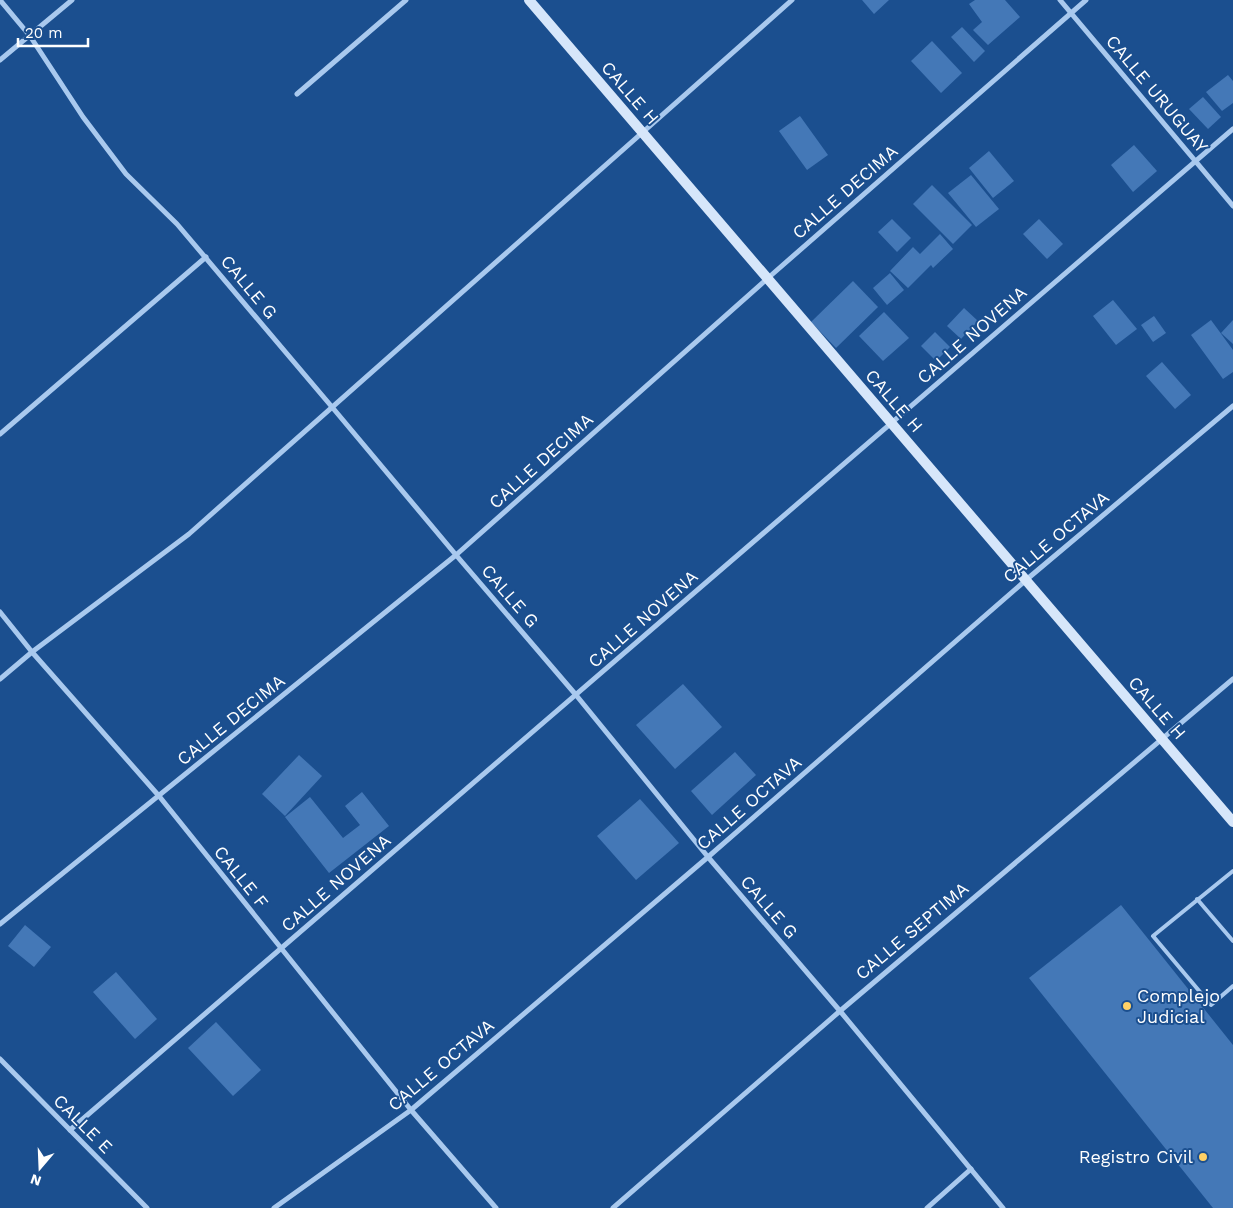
<svg xmlns="http://www.w3.org/2000/svg" width="1233" height="1208" font-family="'Work Sans',sans-serif">
<style>
.building{fill:#4478b7}
.lines{fill:none;stroke-linecap:round;stroke-linejoin:round}
.lane{stroke:#a9c9ee;stroke-width:4}
.street{stroke:#a9c9ee;stroke-width:5}
.secondary{stroke:#d6e6fa;stroke-width:10}
.poi-dot{fill:#ffd166;stroke:#1b4f8f;stroke-width:2}
.labels{text-anchor:middle;stroke-width:4;stroke-linejoin:round;paint-order:stroke}
.street-label{font-size:18px;fill:#fff;stroke:#1b4f8f}
.poi-label{font-size:18px;fill:#fff;stroke:#1b4f8f;text-anchor:start}
</style>
<rect width="100%" height="100%" fill="#1b4f8f"/>
<g class="building">
<polygon points="862,0 889,0 874,14"/>
<polygon points="975,0 1005,0 1020,17 988,45 973,30 982,22 969,4"/>
<polygon points="962,27 985,51 974,62 951,37"/>
<polygon points="932,41 962,73 941,93 911,61"/>
<polygon points="1228,75 1233,81 1233,103 1222,111 1206,92"/>
<polygon points="1203,97 1221,117 1208,129 1189,109"/>
<polygon points="800,116 828,155 807,170 779,131"/>
<polygon points="1134,145 1157,171 1133,192 1111,165"/>
<polygon points="989,151 1014,181 993,198 969,168"/>
<polygon points="971,175 999,209 976,227 948,193"/>
<polygon points="932,185 972,225 953,244 913,204"/>
<polygon points="892,219 911,238 897,252 878,232"/>
<polygon points="1039,219 1063,244 1047,259 1023,234"/>
<polygon points="940,234 953,249 933,268 931,265 908,288 890,271 913,247 920,254"/>
<polygon points="890,273 904,290 887,305 873,288"/>
<polygon points="853,281 878,307 836,348 811,322"/>
<polygon points="1113,300 1137,329 1116,345 1093,316"/>
<polygon points="964,308 978,321 961,339 947,326"/>
<polygon points="884,312 909,338 883,361 859,336"/>
<polygon points="1154,316 1166,333 1153,342 1141,325"/>
<polygon points="1211,320 1233,350 1233,372 1223,379 1191,335"/>
<polygon points="1233,320 1233,344 1221,333"/>
<polygon points="935,332 950,347 936,361 921,346"/>
<polygon points="1162,362 1191,395 1175,409 1146,376"/>
<polygon points="683,684 722,727 675,769 636,725"/>
<polygon points="735,752 756,775 712,815 691,791"/>
<polygon points="299,755 322,776 285,816 262,794"/>
<polygon points="362,792 389,826 329,873 285,817 310,797 343,838 360,825 345,806"/>
<polygon points="640,799 679,843 636,880 597,836"/>
<polygon points="1121,905 1233,1045 1233,1208 1213,1208 1029,978"/>
<polygon points="25,925 51,947 34,967 8,946"/>
<polygon points="116,972 157,1019 135,1039 93,992"/>
<polygon points="216,1022 261,1070 233,1096 188,1048"/>
</g>
<g class="lines">
<g class="lane">
<polyline points="1233,871 1153,936 1211,1005 1233,986"/>
<polyline points="1197,899 1233,941"/>
</g>
<g class="street">
<polyline points="0,0 30,36 83,117 126,174 177,224 332,407 456,555 576,695 708,857 840,1011 1003,1208"/>
<polyline points="1060,0 1233,206"/>
<polyline points="0,60 72,0"/>
<polyline points="297,94 406,0"/>
<polyline points="0,434 206,257"/>
<polyline points="0,612 32,652 159,796 411,1110 496,1208"/>
<polyline points="0,679 32,652 189,534 792,0"/>
<polyline points="0,924 456,555 768,278 1086,0"/>
<polyline points="0,1059 147,1208"/>
<polyline points="70,1130 1233,129"/>
<polyline points="274,1208 411,1110 708,857 1026,580 1233,406"/>
<polyline points="613,1208 840,1011 1233,679"/>
<polyline points="927,1208 971,1169"/>
</g>
<polyline class="secondary" points="529,0 1233,822"/>
</g>
<g class="poi-dot">
<circle cx="1127" cy="1006" r="5"/>
<circle cx="1203" cy="1157" r="5"/>
</g>
<g class="labels">
<g class="street-label">
<text transform="translate(630 93) rotate(49)" y="6">CALLE H</text>
<text transform="translate(1157 94) rotate(50)" y="6">CALLE URUGUAY</text>
<text transform="translate(845 192) rotate(-41)" y="6">CALLE DECIMA</text>
<text transform="translate(249 287) rotate(50)" y="6">CALLE G</text>
<text transform="translate(972 335) rotate(-41)" y="6">CALLE NOVENA</text>
<text transform="translate(894 401) rotate(49)" y="6">CALLE H</text>
<text transform="translate(541 461) rotate(-42)" y="6">CALLE DECIMA</text>
<text transform="translate(1056 537) rotate(-40)" y="6">CALLE OCTAVA</text>
<text transform="translate(510 596) rotate(49)" y="6">CALLE G</text>
<text transform="translate(643 619) rotate(-41)" y="6">CALLE NOVENA</text>
<text transform="translate(1157 708) rotate(49)" y="6">CALLE H</text>
<text transform="translate(231 720) rotate(-39)" y="6">CALLE DECIMA</text>
<text transform="translate(749 803) rotate(-41)" y="6">CALLE OCTAVA</text>
<text transform="translate(241 877) rotate(51)" y="6">CALLE F</text>
<text transform="translate(336 883) rotate(-41)" y="6">CALLE NOVENA</text>
<text transform="translate(769 907) rotate(49)" y="6">CALLE G</text>
<text transform="translate(912 931) rotate(-40)" y="6">CALLE SEPTIMA</text>
<text transform="translate(441 1065) rotate(-40)" y="6">CALLE OCTAVA</text>
<text transform="translate(83 1124) rotate(45)" y="6">CALLE E</text>
</g>
<g class="poi-label">
<text x="1137" y="1002">Complejo<tspan x="1137" dy="21">Judicial</tspan></text>
<text x="1193" y="1163" text-anchor="end">Registro Civil</text>
</g>
</g>
<g transform="translate(40 1168) rotate(199)" stroke="#1b4f8f" stroke-width="4" paint-order="stroke">
<path d="M0-4L9 19L0 12L-9 19Z" fill="#ffffff"/>
<text y="-8" font-size="14" font-weight="bold" text-anchor="middle" fill="#ffffff">N</text>
</g>
<path d="M18 38v8h70v-8" fill="none" stroke="#ffffff" stroke-width="2.5"/>
<text x="25" y="38" font-size="15" fill="#ffffff" stroke="#1b4f8f" stroke-width="4" paint-order="stroke">20 m</text>
</svg>
